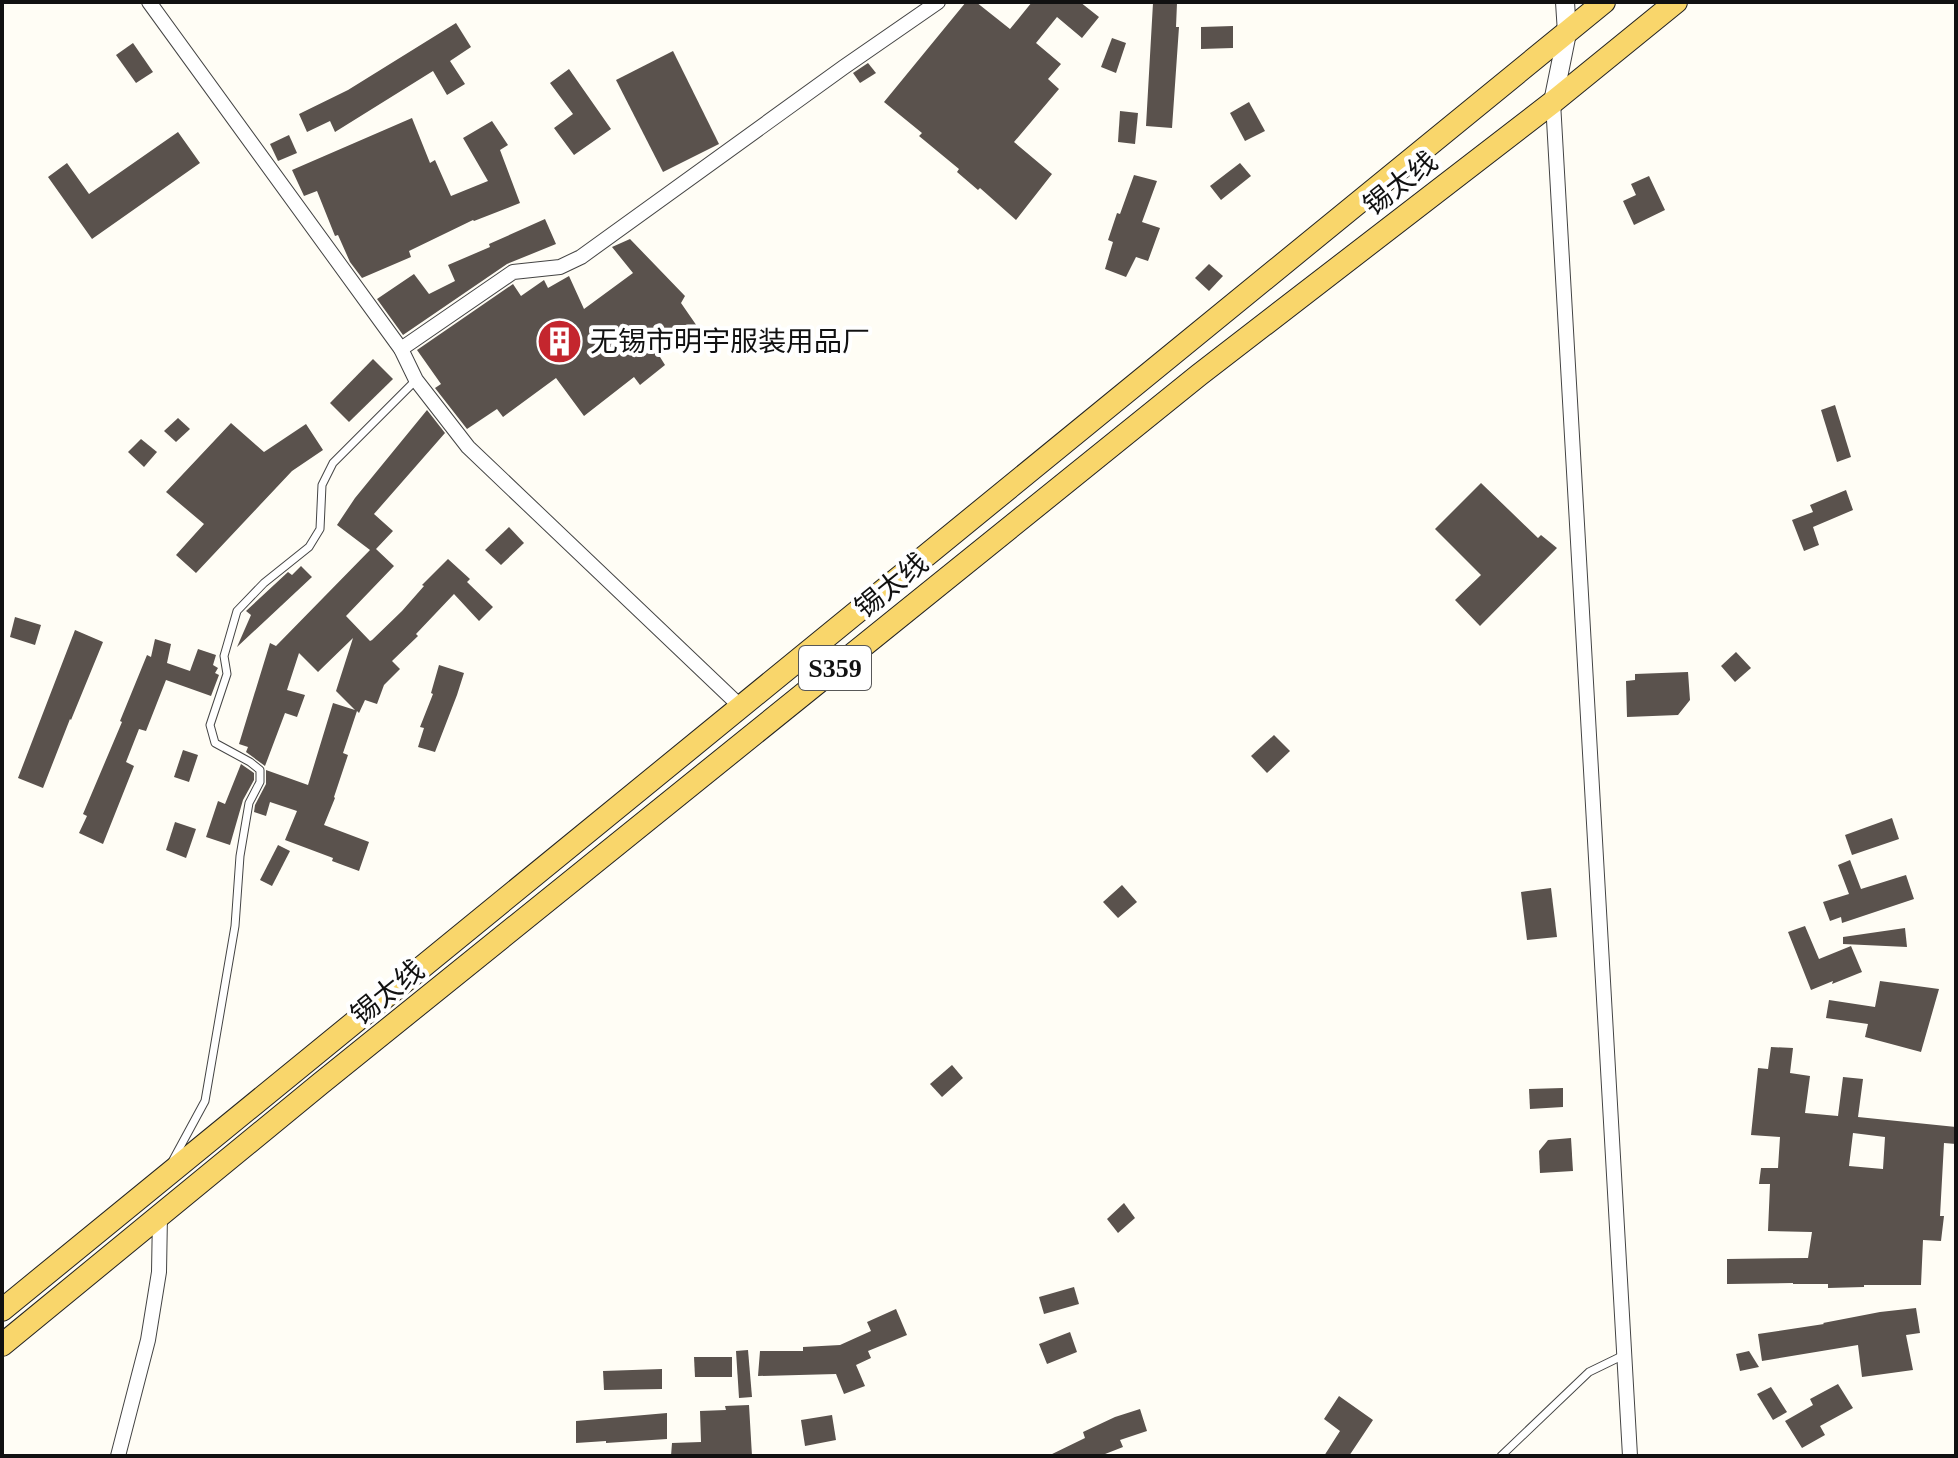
<svg xmlns="http://www.w3.org/2000/svg" width="1958" height="1458" font-family="'Times New Roman','Noto Sans SC',serif">
<style>
.building{fill:#5a524d;fill-rule:evenodd}
.lines{fill:none;stroke-linecap:round;stroke-linejoin:round}
.service-casing{stroke:#444;stroke-width:9}
.minor-casing{stroke:#444;stroke-width:16}
.tertiary-casing{stroke:#444;stroke-width:20}
.primary-casing{stroke:#222;stroke-width:24}
.service{stroke:#fff;stroke-width:7}
.minor{stroke:#fff;stroke-width:14}
.tertiary{stroke:#fff;stroke-width:18}
.primary{stroke:#f9d66b;stroke-width:22}
.labels{text-anchor:middle;stroke-width:8;stroke-linejoin:round;paint-order:stroke}
.shield{fill:#fff;stroke:#585858;stroke-width:2}
.shield-label{font-size:26px;font-weight:bold;fill:#111}
.street-label{font-size:28px;fill:#111;stroke:#fff}
.poi-label{font-size:28px;fill:#111;stroke:#fff;text-anchor:start}
</style>
<rect width="100%" height="100%" fill="#fffdf5"/>
<g class="building">
<polygon points="966,2 976,2 1010,29 1032,2 1080,2 1099,17 1082,38 1057,17 1036,43 1061,64 1048,79 1059,89 1014,142 1052,174 1016,220 980,188 978,190 957,172 959,169 919,136 922,133 884,102"/>
<polygon points="1153,3 1177,3 1176,27 1179,27 1172,128 1146,126"/>
<polygon points="456,23 471,47 450,61 465,84 447,95 433,71 335,132 330,121 307,132 299,114 348,90"/>
<polygon points="1233,26 1233,48 1201,49 1201,27"/>
<polygon points="1112,38 1126,43 1116,73 1101,67"/>
<polygon points="133,43 153,72 136,83 116,55"/>
<polygon points="673,51 719,144 663,172 616,80"/>
<polygon points="868,63 876,73 860,83 853,73"/>
<polygon points="569,69 611,129 574,155 554,128 573,114 550,83"/>
<polygon points="1249,102 1265,131 1245,141 1230,113"/>
<polygon points="1120,111 1138,113 1135,144 1118,142"/>
<polygon points="412,118 430,163 435,160 451,196 488,181 463,138 492,121 508,145 500,150 520,203 474,221 473,220 409,251 411,257 362,278 350,262 338,235 335,236 317,191 304,196 292,170"/>
<polygon points="178,132 200,163 92,239 48,177 67,163 89,194"/>
<polygon points="289,135 297,153 278,161 270,144"/>
<polygon points="1240,163 1251,176 1221,200 1210,186"/>
<polygon points="1134,175 1157,181 1142,222 1160,228 1148,261 1136,257 1126,277 1105,269 1113,242 1108,240 1117,213 1120,214"/>
<polygon points="1649,176 1665,210 1634,225 1623,201 1636,195 1631,184"/>
<polygon points="545,219 556,244 507,264 403,335 377,299 414,274 429,294 455,281 448,265 490,247 489,244"/>
<polygon points="630,239 685,296 681,303 699,329 660,357 665,365 640,385 634,377 584,416 556,378 503,417 497,409 467,429 435,388 441,384 417,350 513,284 521,296 544,280 548,288 569,276 584,309 633,273 612,247"/>
<polygon points="1209,264 1223,276 1209,291 1195,278"/>
<polygon points="373,359 393,379 349,422 330,403"/>
<polygon points="1835,405 1851,457 1837,462 1821,410"/>
<polygon points="427,410 445,433 374,514 393,531 376,549 394,566 346,616 370,641 372,640 402,611 424,586 422,585 448,559 470,579 467,582 493,607 479,621 454,594 416,634 418,636 392,661 400,669 384,685 377,704 365,700 359,713 357,711 343,753 348,755 334,797 335,798 324,825 369,842 359,871 332,861 333,858 285,840 297,811 270,802 266,816 254,812 255,805 266,784 266,770 308,785 333,703 355,710 336,691 353,638 318,672 299,653 287,690 305,695 297,717 285,713 265,766 246,752 248,747 239,744 270,643 276,646 370,550 337,525 355,498"/>
<polygon points="178,418 190,429 176,442 164,431"/>
<polygon points="231,423 264,452 306,424 323,450 292,471 196,573 176,555 204,524 166,492"/>
<polygon points="141,439 157,452 144,467 128,452"/>
<polygon points="1481,483 1538,538 1541,535 1557,548 1480,626 1455,600 1481,575 1435,529"/>
<polygon points="1846,490 1853,510 1813,527 1819,545 1804,551 1792,520 1813,512 1810,505"/>
<polygon points="509,527 524,543 501,565 485,550"/>
<polygon points="301,566 312,577 237,647 251,615 246,611 288,572 292,575"/>
<polygon points="15,617 41,625 35,645 10,637"/>
<polygon points="75,630 103,642 71,720 70,719 43,788 18,778"/>
<polygon points="155,639 171,644 167,663 190,671 198,649 216,655 213,665 218,668 215,673 219,675 211,696 166,680 146,731 139,729 126,762 134,766 103,844 79,833 87,816 83,814 122,722 120,721 147,655 151,657"/>
<polygon points="1736,652 1751,668 1735,682 1721,666"/>
<polygon points="439,665 464,673 457,695 435,752 418,747 424,728 420,727 433,694 431,693"/>
<polygon points="1688,672 1690,700 1678,715 1627,717 1626,681 1635,680 1635,674"/>
<polygon points="1274,735 1290,751 1267,773 1251,756"/>
<polygon points="183,750 198,755 189,782 174,777"/>
<polygon points="241,764 254,773 254,780 243,800 230,845 206,837 218,801 225,804"/>
<polygon points="1892,818 1899,839 1852,855 1845,835"/>
<polygon points="175,822 196,829 186,858 166,850"/>
<polygon points="278,845 290,851 272,886 260,880"/>
<polygon points="1850,860 1861,889 1906,875 1914,899 1842,923 1841,917 1830,921 1823,902 1849,894 1838,865"/>
<polygon points="1122,885 1137,902 1118,918 1103,902"/>
<polygon points="1551,888 1557,937 1527,940 1521,892"/>
<polygon points="1805,926 1819,959 1851,946 1862,972 1832,984 1833,981 1811,990 1788,932"/>
<polygon points="1905,928 1907,947 1843,944 1843,937"/>
<polygon points="1880,981 1939,989 1921,1052 1865,1037 1868,1024 1826,1018 1829,1000 1875,1007"/>
<path d="M1771,1047L1793,1048L1790,1073L1810,1076L1805,1113L1838,1116L1843,1077L1863,1079L1858,1117L1956,1127V1144L1944,1143L1940,1216H1944L1941,1241L1923,1240L1921,1285H1864V1287L1828,1288V1284H1793V1283L1727,1284V1259L1808,1258L1812,1232L1768,1231L1770,1184H1759L1761,1168H1778L1780,1137L1751,1135L1758,1068L1768,1069ZM1853,1133L1885,1137L1883,1169L1849,1166Z"/>
<polygon points="952,1065 963,1078 942,1097 930,1084"/>
<polygon points="1563,1088 1563,1107 1530,1109 1529,1089"/>
<polygon points="1571,1138 1573,1171 1540,1173 1539,1151 1548,1140"/>
<polygon points="1124,1203 1135,1218 1118,1233 1107,1219"/>
<polygon points="1074,1287 1079,1304 1044,1314 1039,1297"/>
<polygon points="1916,1308 1920,1333 1906,1335 1913,1370 1862,1377 1858,1345 1762,1361 1758,1334 1824,1324 1823,1323 1880,1312"/>
<polygon points="896,1309 907,1335 868,1351 871,1358 856,1365 865,1386 844,1394 836,1374 758,1376 760,1351 803,1351 803,1347 840,1345 871,1331 867,1322"/>
<polygon points="1070,1332 1077,1352 1047,1364 1039,1344"/>
<polygon points="748,1350 752,1397 739,1398 736,1351"/>
<polygon points="1749,1351 1759,1367 1740,1371 1736,1354"/>
<polygon points="694,1357 732,1357 732,1377 695,1377"/>
<polygon points="662,1369 662,1389 604,1390 603,1371"/>
<polygon points="1838,1384 1853,1408 1820,1426 1825,1435 1802,1448 1785,1421 1813,1405 1810,1399"/>
<polygon points="1771,1387 1787,1412 1773,1420 1757,1394"/>
<polygon points="1339,1396 1373,1420 1349,1456 1324,1456 1340,1431 1324,1419"/>
<polygon points="749,1405 752,1456 671,1456 672,1443 701,1442 700,1411 726,1410 725,1406"/>
<polygon points="1140,1409 1147,1431 1120,1440 1123,1447 1100,1456 1048,1456 1085,1438 1083,1432 1115,1417"/>
<polygon points="667,1413 667,1439 606,1443 606,1441 576,1443 576,1421"/>
<polygon points="832,1415 836,1440 805,1446 801,1420"/>
</g>
<g class="lines">
<defs>
<g id="service">
<polyline points="173,1160 205,1101 235,926 240,856 249,803 260,782 260,770 250,762 215,743 210,725 227,674 224,656 237,611 264,583 309,547 320,529 322,485 333,463 416,380"/>
<polyline points="1501,1456 1589,1372 1624,1355"/>
</g>
<g id="minor">
<polyline points="149,2 401,349 416,380 468,447 741,707"/>
<polyline points="1553,102 1630,1456"/>
<polyline points="401,349 513,272 560,267 581,257 844,67 938,2"/>
<polyline points="118,1456 148,1340 159,1272 160,1215"/>
</g>
<polyline id="tertiary" points="1553,102 1567,33 1565,2"/>
<g id="primary">
<polyline points="2,1310 1604,2"/>
<polyline points="2,1345 320,1084 1199,375 1553,102 1676,2"/>
</g>
</defs>
<use href="#service" class="service-casing"/>
<use href="#minor" class="minor-casing"/>
<use href="#tertiary" class="tertiary-casing"/>
<use href="#primary" class="primary-casing"/>
<use href="#service" class="service"/>
<use href="#minor" class="minor"/>
<use href="#tertiary" class="tertiary"/>
<use href="#primary" class="primary"/>
</g>
<defs>
<symbol id="building-disc" viewBox="-11 -11 22 22"><circle r="9.5" fill="#c4262e" stroke="#fff"/><path d="M-4-6H4V6H1V3H-1V6H-4ZM-2.5-4.3h1.7v1.8h-1.7ZM.8-4.3h1.7v1.8H.8ZM-2.5-1h1.7V.8h-1.7ZM.8-1h1.7V.8H.8Z" fill="#fff"/></symbol>
</defs>
<g fill-rule="evenodd">
<use href="#building-disc" x="534" y="316" width="51" height="51"/>
</g>
<g class="labels">
<rect class="shield" x="799" y="646" width="72" height="44" rx="6"/>
<g class="shield-label">
<text x="835" y="677">S359</text>
</g>
<g class="street-label">
<text transform="translate(1400 183) rotate(-38)" y="10">锡太线</text>
<text transform="translate(891 585) rotate(-39)" y="10">锡太线</text>
<text transform="translate(387 992) rotate(-39)" y="10">锡太线</text>
</g>
<g class="poi-label">
<text x="590" y="351">无锡市明宇服装用品厂</text>
</g>
</g>
<rect width="1958" height="1458" fill="none" stroke="#111111" stroke-width="8"/>
</svg>
